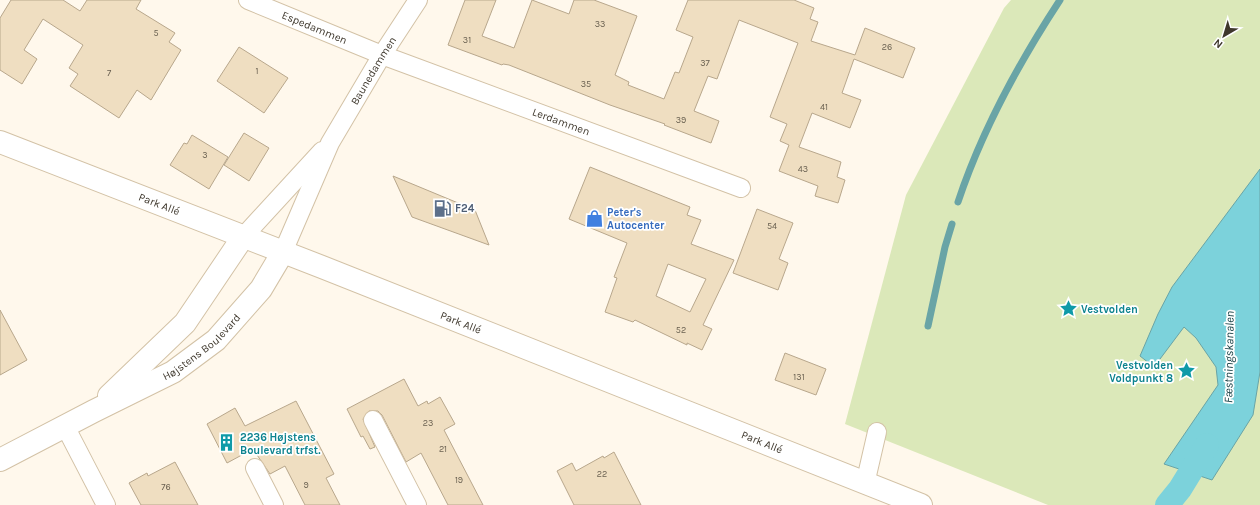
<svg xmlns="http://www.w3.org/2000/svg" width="1260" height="505" font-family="Karla,sans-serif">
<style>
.green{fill:#dbe8b9}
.water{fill:#7cd2db;stroke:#69a4a6}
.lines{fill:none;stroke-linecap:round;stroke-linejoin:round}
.stream{stroke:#69a4a6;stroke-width:7}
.canal{stroke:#7cd2db;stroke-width:24}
.building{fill:#efdec1;stroke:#b8a78c;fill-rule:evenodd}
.minor-casing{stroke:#d3c2a6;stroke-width:20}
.tertiary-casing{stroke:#d3c2a6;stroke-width:24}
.minor{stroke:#fff;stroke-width:18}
.tertiary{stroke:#fff;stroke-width:22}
.labels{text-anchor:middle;stroke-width:3.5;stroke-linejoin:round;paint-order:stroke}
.number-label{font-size:9px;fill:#6a6151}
.street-label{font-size:11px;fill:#3e372c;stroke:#fff}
.service-label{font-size:11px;font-weight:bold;fill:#4e5e75;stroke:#fff;text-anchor:start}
.shop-label{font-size:11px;font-weight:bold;fill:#366cbe;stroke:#fff;text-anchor:start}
.culture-label{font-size:11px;font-weight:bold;fill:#0d838f;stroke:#fff;text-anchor:start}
.water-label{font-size:12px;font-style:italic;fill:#143d41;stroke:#fff}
</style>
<rect width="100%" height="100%" fill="#fff8ec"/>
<polygon class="green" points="1011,0 1260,0 1260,505 1048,505 845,424 906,195 1004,8"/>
<polygon class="water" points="1260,169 1260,372 1253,415 1212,480 1164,464 1218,385 1216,367 1196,338 1184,327 1154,367 1140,356 1158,314 1172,287"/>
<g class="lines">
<g class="stream">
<path d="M958,202C982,130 1018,64 1060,0"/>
<polyline points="928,326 945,247 952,224"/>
</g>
<polyline class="canal" points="1167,505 1180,489 1207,445"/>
</g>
<g class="building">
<polygon points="11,0 63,0 80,11 87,0 141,0 136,9 175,33 169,42 181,50 151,100 137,90 119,118 70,86 78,74 69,68 83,45 43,19 24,50 37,59 22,84 0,70 0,18"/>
<polygon points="465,0 496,0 482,36 514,48 532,0 569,14 574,0 594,0 637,16 615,75 629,82 628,85 664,99 675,72 679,73 693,37 676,30 688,0 794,0 814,8 810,19 818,22 811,41 855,55 865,28 915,48 903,78 854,59 842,93 861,100 850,128 812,113 799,147 841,162 837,177 845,180 838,203 815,196 818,186 779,171 789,145 780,141 787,124 770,117 798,43 739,20 717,79 708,76 694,111 719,121 711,143 664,125 665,124 610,105 509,65 503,64 502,65 448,45"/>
<polygon points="239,47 288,78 264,113 217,81"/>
<polygon points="244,133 269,148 249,181 224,165"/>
<polygon points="192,135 228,157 209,189 170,165 184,143 187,144"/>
<path d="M590,167L690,207L687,215L701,220L691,244L734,260L703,325L712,329L702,350L687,343V345L635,320L633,322L605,312L617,278L614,277L627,243L569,219ZM668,264L706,279L690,312L656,296Z"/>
<polygon points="393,176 475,210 489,245 412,217"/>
<polygon points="757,209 793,223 779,259 788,263 778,290 733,273"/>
<polygon points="0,310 27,360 0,375"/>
<polygon points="785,353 826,369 816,395 775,380"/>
<polygon points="404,379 418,406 427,401 428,404 440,397 455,424 444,430 483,505 448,505 421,453 406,462 382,415 378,411 369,411 363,419 375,447 370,449 363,436 361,437 347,409"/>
<polygon points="296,401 334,474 326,478 340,505 305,505 285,466 270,474 253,449 227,463 207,424 235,408 245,426"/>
<polygon points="614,452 641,505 574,505 557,471 572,463 576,471 603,456 604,458"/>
<polygon points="175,462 198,505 141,505 129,483 147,473 148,476"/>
</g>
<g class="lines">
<defs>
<g id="minor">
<path id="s1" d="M248,0L382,55L741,188"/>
<polyline points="243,237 322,151"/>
<path id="s2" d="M283,252L330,143L382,55L418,0"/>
<polyline points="373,420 417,505"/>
<polyline points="65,426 106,505"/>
<polyline points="255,468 274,505"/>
<polyline points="865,484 877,432"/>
</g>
<g id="tertiary">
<path id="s3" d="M0,142L322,267L921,505"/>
<polyline points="109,396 185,323 243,237"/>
<path id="s4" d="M0,460L94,411L173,372L216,340L261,289L283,252"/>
</g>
</defs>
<use href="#minor" class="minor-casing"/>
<use href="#tertiary" class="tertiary-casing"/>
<use href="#minor" class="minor"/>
<use href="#tertiary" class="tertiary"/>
</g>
<defs>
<symbol id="fuel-bare" viewBox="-9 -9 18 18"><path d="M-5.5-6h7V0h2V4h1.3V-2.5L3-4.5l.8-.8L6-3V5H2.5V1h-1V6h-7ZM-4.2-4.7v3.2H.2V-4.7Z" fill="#5c6f8a" stroke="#fff" stroke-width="2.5" paint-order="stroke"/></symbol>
<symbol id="shop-bare" viewBox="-9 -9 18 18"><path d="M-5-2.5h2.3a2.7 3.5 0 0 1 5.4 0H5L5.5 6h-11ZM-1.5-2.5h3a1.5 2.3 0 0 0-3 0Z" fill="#3f7fe0" stroke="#fff" stroke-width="2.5" paint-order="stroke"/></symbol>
<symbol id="sight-bare" viewBox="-9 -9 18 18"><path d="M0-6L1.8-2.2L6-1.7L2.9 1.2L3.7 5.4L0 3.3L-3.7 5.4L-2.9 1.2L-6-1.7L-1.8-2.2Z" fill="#0f9aa8" stroke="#fff" stroke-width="2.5" paint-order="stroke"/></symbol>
<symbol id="building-bare" viewBox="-9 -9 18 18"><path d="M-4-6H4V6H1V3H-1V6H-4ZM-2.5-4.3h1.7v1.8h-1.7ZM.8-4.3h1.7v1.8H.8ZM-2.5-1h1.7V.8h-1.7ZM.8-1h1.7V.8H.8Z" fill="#0f9aa8" stroke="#fff" stroke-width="2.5" paint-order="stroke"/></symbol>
</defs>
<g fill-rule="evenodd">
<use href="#fuel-bare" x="430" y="196" width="25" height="25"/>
<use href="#shop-bare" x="582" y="206" width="25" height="25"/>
<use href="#sight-bare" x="1056" y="296" width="25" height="25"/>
<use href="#sight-bare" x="1174" y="358" width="25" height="25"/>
<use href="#building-bare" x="214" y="430" width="25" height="25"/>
</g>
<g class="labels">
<g class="number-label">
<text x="600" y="27">33</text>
<text x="156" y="36">5</text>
<text x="467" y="43">31</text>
<text x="887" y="50">26</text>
<text x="705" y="66">37</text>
<text x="257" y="74">1</text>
<text x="109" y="76">7</text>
<text x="586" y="87">35</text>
<text x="824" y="110">41</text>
<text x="681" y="123">39</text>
<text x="205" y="158">3</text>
<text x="803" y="172">43</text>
<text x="772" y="229">54</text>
<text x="681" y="333">52</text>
<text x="799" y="380">131</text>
<text x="428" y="426">23</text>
<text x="443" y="452">21</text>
<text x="602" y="477">22</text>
<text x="459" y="483">19</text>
<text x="306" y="488">9</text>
<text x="166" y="490">76</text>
</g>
<g class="street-label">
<text dy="4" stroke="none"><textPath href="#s1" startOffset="72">Espedammen</textPath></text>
<text dy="4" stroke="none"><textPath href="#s2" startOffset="203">Baunedammen</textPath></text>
<text dy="4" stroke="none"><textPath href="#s1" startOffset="336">Lerdammen</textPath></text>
<text dy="4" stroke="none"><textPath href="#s3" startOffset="171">Park Allé</textPath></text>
<text dy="4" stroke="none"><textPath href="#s3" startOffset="495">Park Allé</textPath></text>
<text dy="4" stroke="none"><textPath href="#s4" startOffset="232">Højstens Boulevard</textPath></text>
<text dy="4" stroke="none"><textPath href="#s3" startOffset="819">Park Allé</textPath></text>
</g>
<g class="service-label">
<text x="455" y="212">F24</text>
</g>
<g class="shop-label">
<text x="607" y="216">Peter's<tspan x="607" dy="13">Autocenter</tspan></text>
</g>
<g class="culture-label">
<text x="1081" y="313">Vestvolden</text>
<text x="1173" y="369" text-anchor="end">Vestvolden<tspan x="1173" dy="13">Voldpunkt 8</tspan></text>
<text x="240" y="441">2236 Højstens<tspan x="240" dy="13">Boulevard trfst.</tspan></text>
</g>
<g class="water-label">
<text transform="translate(1229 357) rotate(-89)" y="4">Fæstningskanalen</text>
</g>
</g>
<g transform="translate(1224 36) rotate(218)" stroke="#ffffff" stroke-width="3" paint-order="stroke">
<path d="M0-3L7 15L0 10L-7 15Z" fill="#3e372c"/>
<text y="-6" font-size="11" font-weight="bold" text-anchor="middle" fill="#3e372c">N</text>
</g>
</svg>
